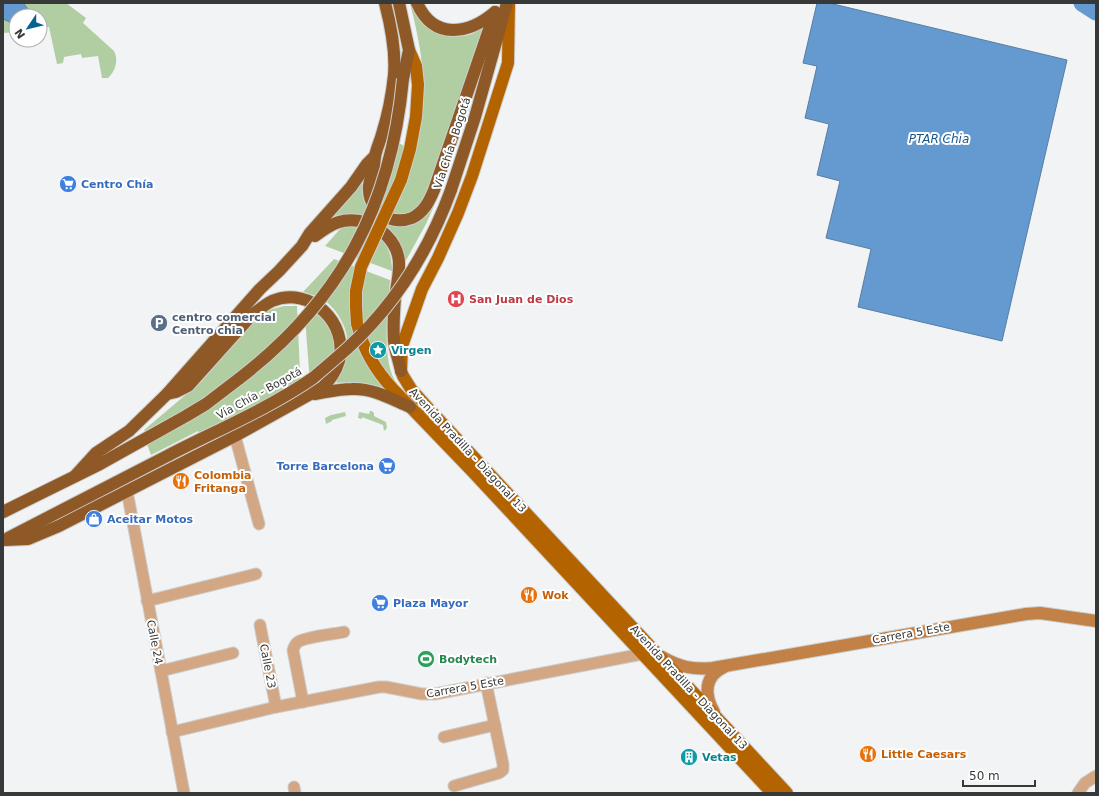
<svg xmlns="http://www.w3.org/2000/svg" width="1099" height="796" font-family="'DejaVu Sans',sans-serif">
<style>
.green{fill:#b1cea3}
.water{fill:#659ad1;stroke:#577da3}
.lines{fill:none;stroke-linecap:round;stroke-linejoin:round}
.river{stroke:#659ad1;stroke-width:17}
.street-casing{stroke:#cccece;stroke-width:13}
.secondary-casing{stroke:#cccece;stroke-width:14}
.primary-casing{stroke:#cccece;stroke-width:14}
.highway-casing{stroke:#cccece;stroke-width:14}
.street{stroke:#d3a783;stroke-width:11}
.secondary{stroke:#c18147;stroke-width:12}
.primary{stroke:#b36400;stroke-width:12}
.highway{stroke:#8e5927;stroke-width:12}
.primary-bridge-casing{stroke:#cccece;stroke-width:14;stroke-linecap:butt}
.highway-bridge-casing{stroke:#cccece;stroke-width:14;stroke-linecap:butt}
.primary-bridge{stroke:#b36400;stroke-width:12}
.highway-bridge{stroke:#8e5927;stroke-width:12}
.labels{text-anchor:middle;stroke-width:4;stroke-linejoin:round;paint-order:stroke}
.street-label{font-size:11px;fill:#373838;stroke:#fff}
.shop-label{font-size:11px;font-weight:bold;fill:#366cbe;stroke:#fff;text-anchor:start}
.health-label{font-size:11px;font-weight:bold;fill:#be3a42;stroke:#fff;text-anchor:start}
.service-label{font-size:11px;font-weight:bold;fill:#4e5e75;stroke:#fff;text-anchor:start}
.culture-label{font-size:11px;font-weight:bold;fill:#0d838f;stroke:#fff;text-anchor:start}
.food-label{font-size:11px;font-weight:bold;fill:#c56008;stroke:#fff;text-anchor:start}
.leisure-label{font-size:11px;font-weight:bold;fill:#27864d;stroke:#fff;text-anchor:start}
.water-label{font-size:12px;font-style:italic;fill:#1b5488;stroke:#fff}
</style>
<rect width="100%" height="100%" fill="#f1f3f4"/>
<g class="green">
<path d="M3,3H66L86,18L83,23L114,51C119,60 115,72 108,78H102L98,56L82,58L81,54L64,57L63,63L57,64L49,27L40,28V16H16V32L3,33Z"/>
<path d="M410,3C413,9 417,17 421,22C431,35 460,40 474,33C478,31 482,28 485,26L426,195C418,211 413,213 397,216L380,206V169L388,138L415,151C417,142 420,133 421,124C428,83 420,43 410,3Z"/>
<path d="M362,181C362,190 362,200 368,208C381,227 411,232 428,214C431,211 433,207 435,204L426,224L404,264L367,217L355,214H343L330,217Z"/>
<path d="M346,226C375,227 392,241 392,271L325,246L341,228Z"/>
<path d="M334,259L390,280C388,306 382,355 394,379C398,386 404,393 409,399C381,386 369,381 337,383L335,379C339,367 345,355 347,343C349,328 334,305 321,298C316,295 309,294 303,292Z"/>
<polygon points="304,304 316,309 332,330 335,347 332,358 310,384"/>
<polygon points="284,306 297,306 301,394 206,446 198,431 151,455 147,444 189,422 182,411 145,431 144,430 202,381 256,318 269,310"/>
<polygon points="370,411 372,411 374,413 374,416 386,422 387,428 384,431 383,425 362,417 362,419 358,418 359,412 369,414"/>
<polygon points="345,412 346,416 332,420 332,421 326,424 325,418 331,415"/>
</g>
<g class="water">
<polygon points="3,3 23,3 29,10 24,16 16,16 16,25 3,19"/>
<polygon points="817,3 829,3 1067,60 1002,341 858,307 871,249 826,238 840,181 817,175 829,124 805,118 817,66 803,63"/>
</g>
<g class="lines">
<polyline class="river" points="1082,3 1096,12"/>
<defs>
<g id="street">
<polyline points="235,436 259,524"/>
<polyline points="127,491 184,793"/>
<polyline points="147,601 256,574"/>
<polyline points="260,625 276,707"/>
<polyline points="161,671 233,653"/>
<path d="M303,702L293,650C294,647 295,644 298,642C305,637 334,634 344,632"/>
<polyline points="172,732 276,707 379,687 386,687 422,694 435,694 642,654"/>
<polyline points="444,737 495,725"/>
<polyline points="454,786 499,773 503,770 503,764 486,683"/>
<polyline points="294,787 295,793"/>
<polyline points="1078,793 1085,783 1096,776"/>
</g>
<g id="secondary">
<path d="M662,657C679,667 694,670 713,668L1026,614L1040,613L1096,621"/>
<path d="M714,712C704,695 704,676 724,667"/>
</g>
<g id="primary">
<polyline points="509,3 508,63 472,176 458,213 438,258 422,289 402,346 401,371 403,376 411,389 428,408 787,793"/>
<polyline points="409,50 416,66 418,85"/>
<path d="M358,327C364,351 376,371 393,389L472,471L772,793"/>
</g>
<g id="highway">
<path d="M385,3C391,26 396,51 394,75C392,95 388,115 382,134C380,142 376,149 375,157C374,161 375,165 374,169C372,176 368,182 369,190C369,201 376,211 386,217C394,221 404,221 412,218C424,212 429,202 434,190L495,12"/>
<polyline points="399,3 409,50 403,79"/>
<path d="M417,3C434,41 469,34 495,12"/>
<polyline points="451,190 475,117 507,3"/>
<path d="M315,236C332,223 343,217 365,222C374,224 380,229 386,235C406,255 398,274 395,298C394,311 393,327 394,341C395,351 399,361 401,371"/>
<path d="M315,394C327,392 339,389 352,389C373,388 391,399 410,407"/>
<polyline points="75,476 96,453 129,431 167,394 260,289 279,271 302,246 310,233 351,187 367,164 375,156"/>
<polyline points="3,512 100,464 186,416 206,404 240,378"/>
<polyline points="8,538 169,455"/>
<path d="M5,540L28,539L59,526L235,436L323,387C330,379 336,372 339,361C349,323 310,285 272,301C264,305 257,311 250,317L188,386L176,392L167,394"/>
</g>
</defs>
<use href="#street" class="street-casing"/>
<use href="#secondary" class="secondary-casing"/>
<use href="#primary" class="primary-casing"/>
<use href="#highway" class="highway-casing"/>
<use href="#street" class="street"/>
<use href="#secondary" class="secondary"/>
<use href="#primary" class="primary"/>
<use href="#highway" class="highway"/>
<defs>
<polyline id="primary-bridge" points="357,324 356,307 356,291 361,267 401,180 410,149 416,117 418,85"/>
<g id="highway-bridge">
<path d="M240,378C341,300 391,206 403,79"/>
<path d="M169,455C217,430 268,409 313,378C320,372 327,366 334,360C388,315 427,256 451,190"/>
</g>
</defs>
<use href="#primary-bridge" class="primary-bridge-casing"/>
<use href="#highway-bridge" class="highway-bridge-casing"/>
<use href="#primary-bridge" class="primary-bridge"/>
<use href="#highway-bridge" class="highway-bridge"/>
</g>
<defs>
<symbol id="supermarket-disc" viewBox="-11 -11 22 22"><circle r="9.5" fill="#3f7fe0" stroke="#fff"/><path d="M-6-5.5h2.5l.6 2H6L4.5 2H-2.5L-4.4-4H-6ZM-1.5 3.2a1.3 1.3 0 1 0 .1 0ZM3 3.2a1.3 1.3 0 1 0 .1 0Z" fill="#fff"/></symbol>
<symbol id="hospital-disc" viewBox="-11 -11 22 22"><circle r="9.5" fill="#e0444e" stroke="#fff"/><path d="M-5-5h3v3.5h4V-5h3V5h-3V1.5h-4V5h-3Z" fill="#fff"/></symbol>
<symbol id="parking-disc" viewBox="-11 -11 22 22"><circle r="9.5" fill="#5c6f8a" stroke="#fff"/><path d="M-3.5-5.5H1a3.5 3.5 0 0 1 0 7H-1V5.5H-3.5ZM-1-3.4V-.6H.8a1.4 1.4 0 0 0 0-2.8Z" fill="#fff"/></symbol>
<symbol id="sight-disc" viewBox="-11 -11 22 22"><circle r="9.5" fill="#0f9aa8" stroke="#fff"/><path d="M0-6L1.8-2.2L6-1.7L2.9 1.2L3.7 5.4L0 3.3L-3.7 5.4L-2.9 1.2L-6-1.7L-1.8-2.2Z" fill="#fff"/></symbol>
<symbol id="restaurant-disc" viewBox="-11 -11 22 22"><circle r="9.5" fill="#e8710a" stroke="#fff"/><path d="M-5-6h1v4h1v-4h1v4h1v-4h1v5L-1.5 .5V6h-2V.5L-5-1ZM5-6V6H3V1.5H1.5Q1.5-4 5-6Z" fill="#fff"/></symbol>
<symbol id="shop-disc" viewBox="-11 -11 22 22"><circle r="9.5" fill="#3f7fe0" stroke="#fff"/><path d="M-5-2.5h2.3a2.7 3.5 0 0 1 5.4 0H5L5.5 6h-11ZM-1.5-2.5h3a1.5 2.3 0 0 0-3 0Z" fill="#fff"/></symbol>
<symbol id="stadium-disc" viewBox="-11 -11 22 22"><circle r="9.5" fill="#2e9e5b" stroke="#fff"/><path d="M0-5a6.5 5 0 1 0 0 10a6.5 5 0 1 0 0-10ZM-3.5-1.8h7v3.6h-7Z" fill="#fff"/></symbol>
<symbol id="building-disc" viewBox="-11 -11 22 22"><circle r="9.5" fill="#0f9aa8" stroke="#fff"/><path d="M-4-6H4V6H1V3H-1V6H-4ZM-2.5-4.3h1.7v1.8h-1.7ZM.8-4.3h1.7v1.8H.8ZM-2.5-1h1.7V.8h-1.7ZM.8-1h1.7V.8H.8Z" fill="#fff"/></symbol>
</defs>
<g fill-rule="evenodd">
<use href="#supermarket-disc" x="58" y="174" width="20" height="20"/>
<use href="#hospital-disc" x="446" y="289" width="20" height="20"/>
<use href="#parking-disc" x="149" y="313" width="20" height="20"/>
<use href="#sight-disc" x="368" y="340" width="20" height="20"/>
<use href="#supermarket-disc" x="377" y="456" width="20" height="20"/>
<use href="#restaurant-disc" x="171" y="471" width="20" height="20"/>
<use href="#shop-disc" x="84" y="509" width="20" height="20"/>
<use href="#restaurant-disc" x="519" y="585" width="20" height="20"/>
<use href="#supermarket-disc" x="370" y="593" width="20" height="20"/>
<use href="#stadium-disc" x="416" y="649" width="20" height="20"/>
<use href="#restaurant-disc" x="858" y="744" width="20" height="20"/>
<use href="#building-disc" x="679" y="747" width="20" height="20"/>
</g>
<g class="labels">
<g class="street-label">
<text transform="translate(452 143) rotate(-72)" y="4">Vía Chía - Bogotá</text>
<text transform="translate(259 393) rotate(-29)" y="4">Vía Chía - Bogotá</text>
<text transform="translate(468 450) rotate(47)" y="4">Avenida Pradilla - Diagonal 13</text>
<text transform="translate(911 633) rotate(-10)" y="4">Carrera 5 Este</text>
<text transform="translate(155 642) rotate(79)" y="4">Calle 24</text>
<text transform="translate(268 666) rotate(79)" y="4">Calle 23</text>
<text transform="translate(465 687) rotate(-10)" y="4">Carrera 5 Este</text>
<text transform="translate(689 687) rotate(47)" y="4">Avenida Pradilla - Diagonal 13</text>
</g>
<g class="shop-label">
<text x="81" y="188">Centro Chía</text>
<text x="374" y="470" text-anchor="end">Torre Barcelona</text>
<text x="107" y="523">Aceitar Motos</text>
<text x="393" y="607">Plaza Mayor</text>
</g>
<g class="health-label">
<text x="469" y="303">San Juan de Dios</text>
</g>
<g class="service-label">
<text x="172" y="321">centro comercial<tspan x="172" dy="13">Centro chia</tspan></text>
</g>
<g class="culture-label">
<text x="391" y="354">Virgen</text>
<text x="702" y="761">Vetas</text>
</g>
<g class="food-label">
<text x="194" y="479">Colombia<tspan x="194" dy="13">Fritanga</tspan></text>
<text x="542" y="599">Wok</text>
<text x="881" y="758">Little Caesars</text>
</g>
<g class="leisure-label">
<text x="439" y="663">Bodytech</text>
</g>
<g class="water-label">
<text x="939" y="143">PTAR Chia</text>
</g>
</g>
<rect width="1099" height="796" fill="none" stroke="#373838" stroke-width="8"/>
<g transform="translate(28 28) rotate(235)"><circle r="19" fill="#ffffff" stroke="#afafaf"/>
<path d="M0-3L7 15L0 10L-7 15Z" fill="#096192"/>
<text y="-6" font-size="11" font-weight="bold" text-anchor="middle" fill="#373838">N</text>
</g>
<path d="M963 780v6h72v-6" fill="none" stroke="#373838" stroke-width="2"/>
<text x="969" y="780" font-size="12" fill="#373838" stroke="#ffffff" stroke-width="3" paint-order="stroke">50 m</text>
</svg>
